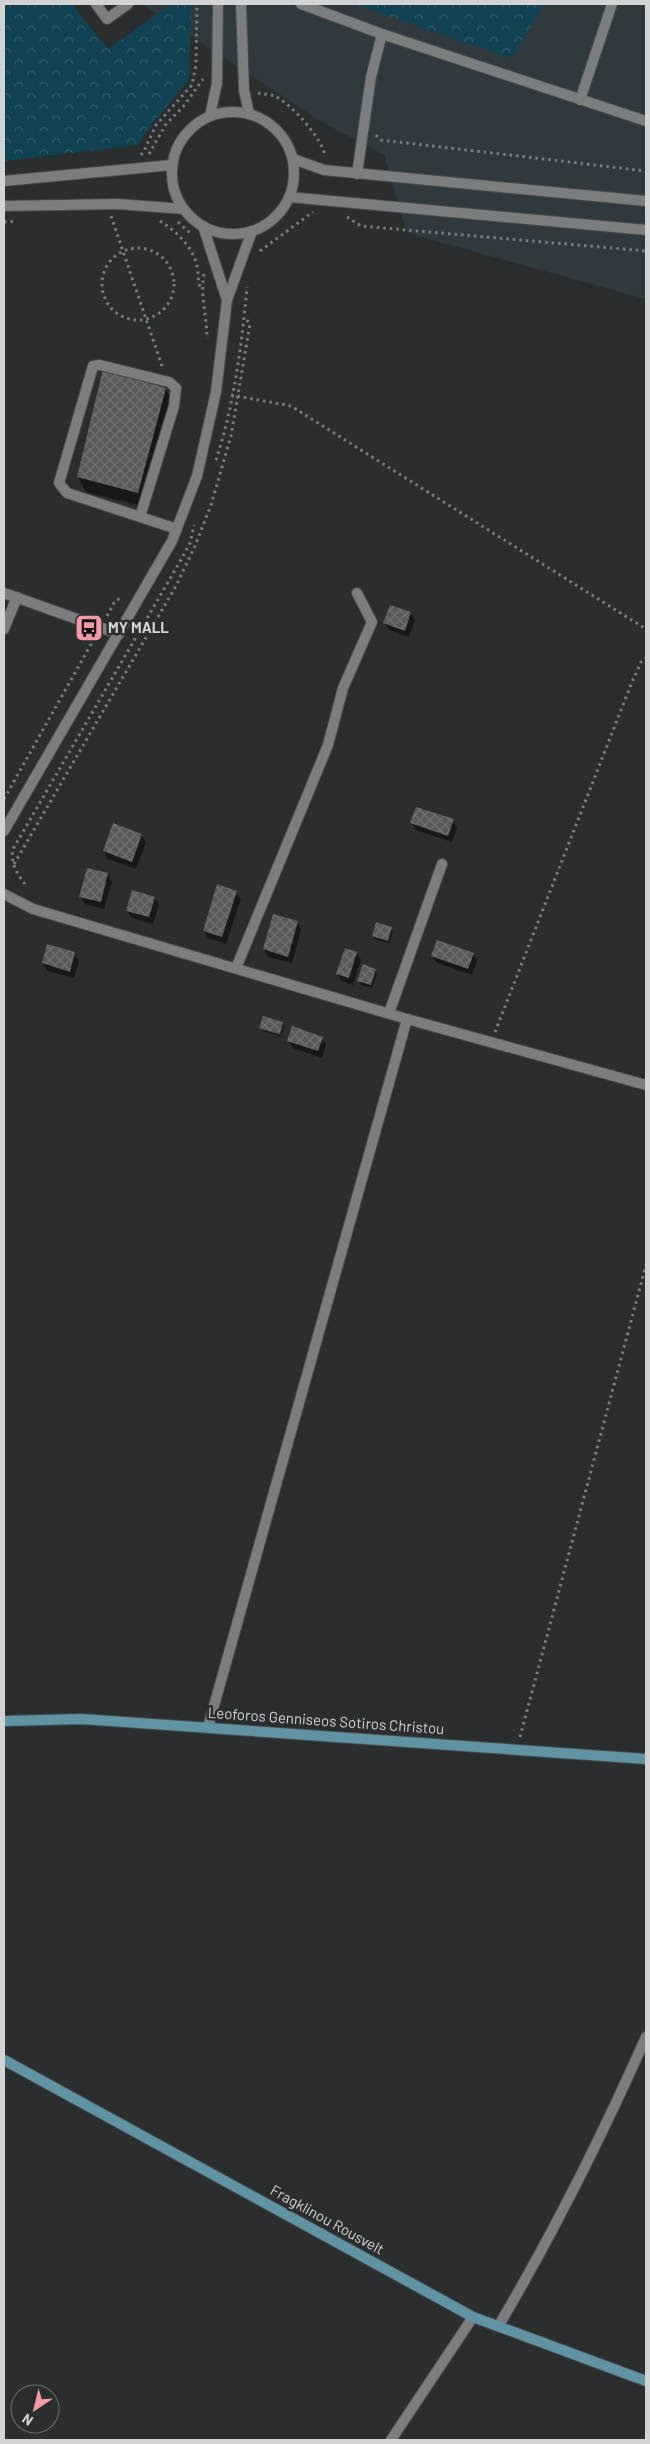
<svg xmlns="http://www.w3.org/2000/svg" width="650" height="2444" font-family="Barlow,sans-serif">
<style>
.built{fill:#303a3e}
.forest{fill:url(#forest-crowns)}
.shadow{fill:#0007}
.building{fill:url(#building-cross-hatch)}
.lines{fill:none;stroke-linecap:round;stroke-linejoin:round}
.service-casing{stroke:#484b4c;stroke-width:12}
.minor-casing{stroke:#484b4c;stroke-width:12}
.secondary-casing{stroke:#484b4c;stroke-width:12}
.path{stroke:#7a7d7e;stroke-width:3;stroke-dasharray:2.5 4;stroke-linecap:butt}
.service{stroke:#7a7e80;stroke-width:10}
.minor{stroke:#7a7e80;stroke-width:10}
.secondary{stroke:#6094a3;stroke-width:10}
.labels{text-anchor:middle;stroke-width:5;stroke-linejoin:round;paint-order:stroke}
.poi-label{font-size:15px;font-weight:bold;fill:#d1d3d4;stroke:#2a2e2f;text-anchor:start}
.street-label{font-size:15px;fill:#d1d3d4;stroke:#2a2e2f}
</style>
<defs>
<pattern id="forest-crowns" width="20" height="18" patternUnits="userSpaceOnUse" patternTransform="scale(1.25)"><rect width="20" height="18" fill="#104251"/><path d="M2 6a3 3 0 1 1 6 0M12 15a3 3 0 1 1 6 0" fill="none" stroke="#325c69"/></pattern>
<pattern id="building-cross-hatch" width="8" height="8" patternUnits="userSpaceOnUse" patternTransform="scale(1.25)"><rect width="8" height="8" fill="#575b5d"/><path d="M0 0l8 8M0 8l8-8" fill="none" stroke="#6e7273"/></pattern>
</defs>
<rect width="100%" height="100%" fill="#2a2e2f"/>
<polygon class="built" points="142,4 646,4 646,299 407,233 384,155 322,122"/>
<g class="forest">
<polygon points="4,4 72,4 108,49 171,4 191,4 189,80 149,128 138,145 4,161"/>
<polygon points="354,4 544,4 511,58"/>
</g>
<g class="shadow">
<polygon points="166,389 174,403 146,507 86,492 78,477"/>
<polygon points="411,613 415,620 409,637 389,630 385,623"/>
<polygon points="453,820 457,828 452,842 416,830 412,823"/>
<polygon points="141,835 146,842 136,869 108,859 104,851"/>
<polygon points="107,874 112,882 104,909 85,904 80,896"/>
<polygon points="236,892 241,899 226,944 208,938 204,931"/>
<polygon points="155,898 159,905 153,924 132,918 127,911"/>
<polygon points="297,922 301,929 292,963 268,957 264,949"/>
<polygon points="391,929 393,932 389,944 375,939 374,936"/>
<polygon points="74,953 79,960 74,978 47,971 43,963"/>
<polygon points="356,953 361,960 353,985 342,981 337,974"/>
<polygon points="473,954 477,961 472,975 437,963 432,956"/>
<polygon points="375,970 377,973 372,988 361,985 359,981"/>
<polygon points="264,1018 282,1023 284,1027 282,1034 261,1027 261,1029 261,1028"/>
<polygon points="262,1030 282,1036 281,1037 263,1031"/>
<polygon points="322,1038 326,1045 322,1058 293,1048 288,1041"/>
</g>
<g class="building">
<polygon points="103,369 166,388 138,493 77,477"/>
<polygon points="390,605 411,612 405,631 383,623"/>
<polygon points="416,807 454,819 448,836 410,823"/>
<polygon points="113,823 142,834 132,862 103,851"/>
<polygon points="87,868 108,873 101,902 79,897"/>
<polygon points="217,884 237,891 222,937 203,931"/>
<polygon points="132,890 155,897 149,917 126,911"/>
<polygon points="273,914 298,921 288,957 263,949"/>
<polygon points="376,922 392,927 388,941 372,936"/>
<polygon points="437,940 474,953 468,969 431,956"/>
<polygon points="47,944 75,952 70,972 42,963"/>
<polygon points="345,948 357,952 349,978 336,974"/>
<polygon points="363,964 376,969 371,985 357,981"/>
<polygon points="263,1016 283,1022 280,1034 259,1028"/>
<polygon points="292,1026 323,1037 318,1051 287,1041"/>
</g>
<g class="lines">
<defs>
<g id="service">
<polyline points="96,4 107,19 128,4"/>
<polyline points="580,100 612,4"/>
<polyline points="140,517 174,406 176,388 169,382 100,365 93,366 59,483 67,493 177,529"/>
<polyline points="4,593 119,634"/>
<polyline points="4,629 17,597"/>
<polyline points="236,968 328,745 343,688 372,622 357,593"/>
<polyline points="389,1013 442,864"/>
<path d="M499,2325C554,2232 602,2136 646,2037"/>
</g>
<g id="minor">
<polyline points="241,4 244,90 249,114"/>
<polyline points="301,4 382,34 646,121"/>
<circle cx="233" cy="173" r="61"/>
<polyline points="210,116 217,83 218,4"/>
<polyline points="293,159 324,170 646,201"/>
<polyline points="357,174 371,77 382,34"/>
<polyline points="4,181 172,165"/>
<polyline points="289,197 646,230"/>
<polyline points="4,206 118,204 184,209"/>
<polyline points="203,226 227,300"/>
<polyline points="4,831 172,541 197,476 216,392 227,300 252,231"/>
<polyline points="4,894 33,909 407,1019 646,1085"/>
<polyline points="208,1727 407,1019"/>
<polyline points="391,2440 473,2317"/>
</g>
<g id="secondary">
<polyline points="4,1721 82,1719 646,1759"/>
<polyline points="4,2060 473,2317 646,2381"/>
</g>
</defs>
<use href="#service" class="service-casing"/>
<use href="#minor" class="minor-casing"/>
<use href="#secondary" class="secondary-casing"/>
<g class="path">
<path d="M258,93C263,94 269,94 274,96C290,102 324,140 325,157"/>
<polyline points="376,135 381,140 646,171"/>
<polyline points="149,154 166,124 183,107 203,79"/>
<polyline points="141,155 144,151 156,125 192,85 196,65 197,4"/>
<polyline points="111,216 162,366"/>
<polyline points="347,217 361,226 646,251"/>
<path d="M160,221C176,231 193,247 197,266C199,275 197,281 201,289"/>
<polyline points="4,222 17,221"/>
<polyline points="178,222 190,233"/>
<circle cx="138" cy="284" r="36"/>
<polyline points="260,251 313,212"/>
<path d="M204,274C200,298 207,315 207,339"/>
<polyline points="231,395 291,406 646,629"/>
<path d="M216,460C234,406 242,343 247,287"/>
<polyline points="107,616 115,601 123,597"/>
<polyline points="4,799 94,639"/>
<polyline points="14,864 176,586 195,546 211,505 231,436 250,324 245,318"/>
<path d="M25,884C17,874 10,862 13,849L182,558L190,543L194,525"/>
<polyline points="495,1032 632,682 642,660 646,658"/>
<polyline points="520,1737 646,1265"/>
</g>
<use href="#service" class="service"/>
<use href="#minor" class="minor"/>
<use href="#secondary" class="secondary"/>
</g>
<defs>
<symbol id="bus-square" viewBox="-11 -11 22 22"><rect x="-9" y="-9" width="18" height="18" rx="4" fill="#f49aa5" stroke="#2a2e2f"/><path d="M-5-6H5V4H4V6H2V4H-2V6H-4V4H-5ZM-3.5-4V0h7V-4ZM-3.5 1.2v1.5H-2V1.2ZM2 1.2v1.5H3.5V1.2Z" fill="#111"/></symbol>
</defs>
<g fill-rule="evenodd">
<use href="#bus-square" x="73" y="612" width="32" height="32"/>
</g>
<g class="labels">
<g class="poi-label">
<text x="108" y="633">MY MALL</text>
</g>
<g class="street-label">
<text transform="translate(326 1721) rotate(4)" y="5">Leoforos Genniseos Sotiros Christou</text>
<text transform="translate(327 2220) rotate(29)" y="5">Fragklinou Rousvelt</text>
</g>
</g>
<rect width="650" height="2444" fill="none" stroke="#d1d3d4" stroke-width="10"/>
<g transform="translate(35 2409) rotate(215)"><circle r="24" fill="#2a2e2f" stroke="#6d7071"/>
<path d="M0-4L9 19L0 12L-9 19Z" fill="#f49aa5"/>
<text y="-8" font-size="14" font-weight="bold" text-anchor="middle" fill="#d1d3d4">N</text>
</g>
</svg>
